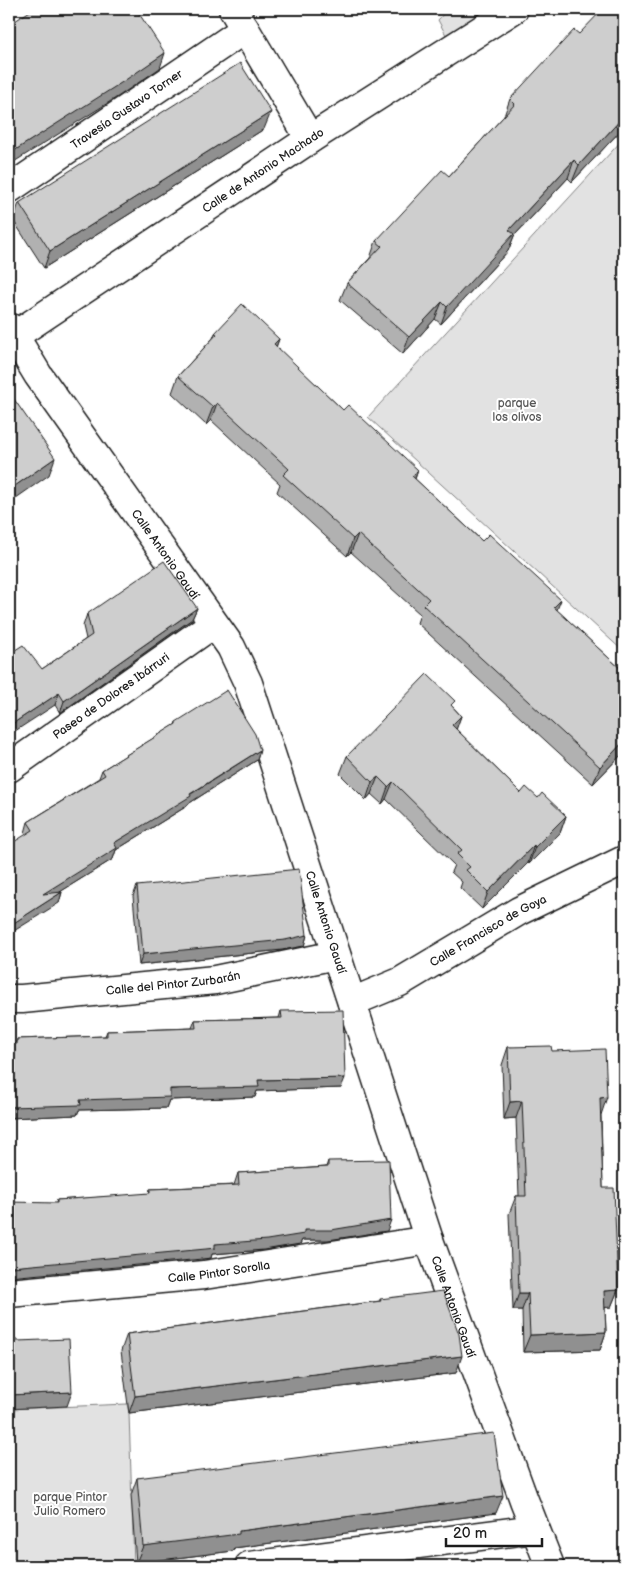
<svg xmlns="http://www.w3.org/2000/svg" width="633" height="1575" font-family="'Balsamiq Sans',sans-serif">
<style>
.green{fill:#e2e2e2;stroke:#7f7f7f}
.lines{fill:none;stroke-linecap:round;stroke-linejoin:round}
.minor-casing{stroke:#1c1c1c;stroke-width:31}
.minor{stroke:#fff;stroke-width:28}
.wall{fill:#b1b1b1;stroke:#1c1c1c}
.shaded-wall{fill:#909090;stroke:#1c1c1c}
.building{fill:#cecece;stroke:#1c1c1c}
.labels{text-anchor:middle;stroke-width:4;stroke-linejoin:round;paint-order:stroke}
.street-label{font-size:12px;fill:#1c1c1c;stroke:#fff}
.park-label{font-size:12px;fill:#575757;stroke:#fff}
</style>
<rect width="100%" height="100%" fill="#fff"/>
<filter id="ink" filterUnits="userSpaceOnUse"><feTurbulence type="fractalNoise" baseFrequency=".02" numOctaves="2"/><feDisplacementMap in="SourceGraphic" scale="10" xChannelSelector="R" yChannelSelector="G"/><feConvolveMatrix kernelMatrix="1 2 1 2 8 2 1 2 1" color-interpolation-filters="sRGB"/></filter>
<g filter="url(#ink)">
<g class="green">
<polygon points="448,9 487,9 446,35 438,20"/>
<polygon points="624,138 624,652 368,417"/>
<polygon points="127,1404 129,1413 134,1566 9,1566 9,1409"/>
</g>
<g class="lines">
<defs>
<g id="minor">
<polyline points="233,9 310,139"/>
<path id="s1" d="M9,189L245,29"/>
<path id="s2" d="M9,327L38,375L231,647L248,683L429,1240L524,1500L550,1566"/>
<path id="s3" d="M14,336L310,139L514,9"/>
<path id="s4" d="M9,768L213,624"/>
<path id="s5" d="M9,999H22L215,980L336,955"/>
<path id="s6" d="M352,1002L400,982L519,911L624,860"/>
<path id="s7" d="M9,1293L204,1275L429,1240"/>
<polyline points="249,1566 535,1529"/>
</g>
</defs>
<use href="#minor" class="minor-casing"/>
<use href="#minor" class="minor"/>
</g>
<g class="wall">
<polygon points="624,11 624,127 572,182 568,178 514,236 508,251 441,324 435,319 403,354 340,300 347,283 370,258 376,241 449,176 504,116 510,99 579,34"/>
<polygon points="264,129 44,268 13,220 19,203"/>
<polygon points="215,333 279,339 276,347 343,410 418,470 415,479 624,672 624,752 593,784 417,623 420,614 351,552 347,556 277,492 280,484 211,420 206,425 172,393 178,376 213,338"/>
<polygon points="197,608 192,619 60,713 55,705 42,669 86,639 83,626 87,614"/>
<polygon points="453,707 461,716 456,729 521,793 538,798 566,816 560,833 529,864 528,863 482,909 460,888 462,882 451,872 454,865 386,799 382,804 371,794 366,800 340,774 347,756"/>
<polygon points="176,722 260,750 257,760 188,804 187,806 116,850 113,859 58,893 62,892 59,903 25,833 28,822 99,778 102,770 175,725"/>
<polygon points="137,886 307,935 304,946 282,950 139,965 133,896"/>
<polygon points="281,1011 341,1088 257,1091 255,1097 169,1100 166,1108 79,1110 77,1115 9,1118 9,1043 15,1044 17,1039 105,1036 107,1031 192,1028 195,1020 279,1018"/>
<polygon points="508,1047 552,1051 601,1115 603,1188 618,1290 611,1307 605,1307 606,1332 600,1350 523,1352 522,1310 513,1310 509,1214 516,1196 519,1196 516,1118 504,1119 502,1065"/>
<polygon points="328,1161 387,1231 328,1240 302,1240 300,1244 264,1250 212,1254 211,1258 202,1259 56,1203 57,1200 149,1194 150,1189 234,1185 238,1173 326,1167"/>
<polygon points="380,1299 456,1373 129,1413 121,1351 127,1334 380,1301"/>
<polygon points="137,1478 496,1513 234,1548 233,1551 136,1563 131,1495"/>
</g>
<g class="shaded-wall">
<polygon points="165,53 160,68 119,96 9,165 9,154"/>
<polygon points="271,112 264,129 44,268 50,251"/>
<polygon points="624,116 624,127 572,182 579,165"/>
<polygon points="574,160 568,178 514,236 508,251 441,324 447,307 509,230"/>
<polygon points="442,302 435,319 403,354 409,337"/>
<polygon points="279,339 273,356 274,344"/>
<polygon points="217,403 211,420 206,425 213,407"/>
<polygon points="55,458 49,475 9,503 9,490"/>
<polygon points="418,470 412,487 412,476"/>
<polygon points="358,534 351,552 347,556 353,539"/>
<polygon points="561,600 554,617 554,607"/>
<polygon points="197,608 192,619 60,713 64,701"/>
<polygon points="59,693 55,705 9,735 9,726"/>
<polygon points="461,716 455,733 452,725"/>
<polygon points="624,741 624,752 593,784 600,767"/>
<polygon points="260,750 257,760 188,804 187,806 116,850 113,859 39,905 43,894 114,843"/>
<polygon points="378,777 371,794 366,800 372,782"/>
<polygon points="393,782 386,799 382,804 388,787"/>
<polygon points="566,816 560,833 529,864 535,847"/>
<polygon points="534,845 528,863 482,909 488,892"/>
<polygon points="62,892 59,903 9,934 9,926"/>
<polygon points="307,935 304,946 282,950 139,965 143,954"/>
<polygon points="345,1078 341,1088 257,1091 255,1097 169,1100 166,1108 79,1110 77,1115 9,1118 9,1107 258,1080"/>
<polygon points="607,1097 601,1115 594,1115 600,1098"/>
<polygon points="522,1101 516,1118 504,1119 510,1102"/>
<polygon points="391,1220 387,1231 328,1240 302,1240 300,1244 264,1250 212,1254 211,1258 202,1259 9,1277 9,1268 11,1267 215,1244 304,1230"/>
<polygon points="618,1290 611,1307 598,1308 604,1291"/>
<polygon points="519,1293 528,1293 522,1310 513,1310"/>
<polygon points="606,1332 600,1350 523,1352 530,1335"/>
<polygon points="462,1356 456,1373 129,1413 135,1396"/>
<polygon points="72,1392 67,1406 9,1409 9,1395"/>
<polygon points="503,1496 496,1513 234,1548 233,1551 136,1563 143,1546 239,1531"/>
</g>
<g class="building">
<polygon points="33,9 136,9 165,53 124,81 9,154 9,25"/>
<polygon points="603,9 622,9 624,11 624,116 579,165 574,160 509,230 514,234 447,307 442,302 409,337 347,283 382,246 376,241 442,170 449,176 515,104 510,99 574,30 579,34"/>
<polygon points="240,63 271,112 50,251 19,203"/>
<polygon points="242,304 279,339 274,344 343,410 348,405 418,470 412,476 482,541 489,534 561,600 554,607 624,672 624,741 600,767 423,605 429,599 358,534 353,539 283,475 289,469 217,403 213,407 178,376 217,334 215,333"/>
<polygon points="9,392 55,458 9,490"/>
<polygon points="164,561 197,608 64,701 59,693 9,726 9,654 23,645 42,669 92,635 87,614"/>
<polygon points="427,674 455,701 451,705 461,716 452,725 521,793 526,787 538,798 542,793 566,816 535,847 534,845 488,892 466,870 470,867 457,854 462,850 393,782 388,787 378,777 372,782 347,756"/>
<polygon points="227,690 255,734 260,750 190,794 191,796 114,843 117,848 43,894 62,892 9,926 9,845 33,830 28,822 105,775 102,770 176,724 176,722"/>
<polygon points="299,869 307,935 285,940 143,954 137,886"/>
<polygon points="343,1010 345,1078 258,1080 259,1087 170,1089 170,1097 80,1100 81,1105 9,1107 9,1043 17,1044 17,1039 107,1036 107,1031 196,1028 195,1020 282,1018 281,1011"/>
<polygon points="551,1046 552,1051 605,1049 607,1097 600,1098 603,1188 614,1188 618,1290 604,1291 606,1332 530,1335 528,1293 519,1293 516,1196 526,1196 522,1101 510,1102 508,1047"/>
<polygon points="389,1160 391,1220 331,1230 304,1230 304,1234 267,1240 215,1244 215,1248 206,1249 11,1267 9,1268 9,1202 57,1203 57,1200 150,1193 150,1189 239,1185 238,1173 328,1167 328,1161"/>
<polygon points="443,1291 459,1334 462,1356 135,1396 127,1334 381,1301 380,1299"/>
<polygon points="17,1339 17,1341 69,1339 72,1392 9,1395 9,1340"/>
<polygon points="494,1433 503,1496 239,1531 239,1534 143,1546 137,1478"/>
</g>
</g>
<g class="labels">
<g class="street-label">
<text dy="4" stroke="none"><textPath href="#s1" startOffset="142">Travesía Gustavo Torner</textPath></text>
<text dy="4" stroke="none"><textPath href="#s3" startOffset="299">Calle de Antonio Machado</textPath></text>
<text dy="4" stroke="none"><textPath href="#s2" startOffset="276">Calle Antonio Gaudí</textPath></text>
<text dy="4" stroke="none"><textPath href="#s4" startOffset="125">Paseo de Dolores Ibárruri</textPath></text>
<text dy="4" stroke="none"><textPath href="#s2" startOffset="681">Calle Antonio Gaudí</textPath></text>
<text dy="4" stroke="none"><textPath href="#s6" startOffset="154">Calle Francisco de Goya</textPath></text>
<text dy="4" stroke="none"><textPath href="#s5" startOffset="165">Calle del Pintor Zurbarán</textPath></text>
<text dy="4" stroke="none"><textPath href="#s7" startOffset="211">Calle Pintor Sorolla</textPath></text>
<text dy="4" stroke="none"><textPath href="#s2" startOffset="1086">Calle Antonio Gaudí</textPath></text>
</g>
<g class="park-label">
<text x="517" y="407">parque<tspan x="517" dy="14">los olivos</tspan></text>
<text x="70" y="1501">parque Pintor<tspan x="70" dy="14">Julio Romero</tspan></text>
</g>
</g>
<rect width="633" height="1575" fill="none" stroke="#fff" stroke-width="30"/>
<rect x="15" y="15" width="603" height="1545" fill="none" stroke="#1c1c1c" stroke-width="2" filter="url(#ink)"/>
<path d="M446 1538v8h96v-8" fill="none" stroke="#1c1c1c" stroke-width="2.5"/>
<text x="453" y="1538" font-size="15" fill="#1c1c1c" stroke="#ffffff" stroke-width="4" paint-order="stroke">20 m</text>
</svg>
